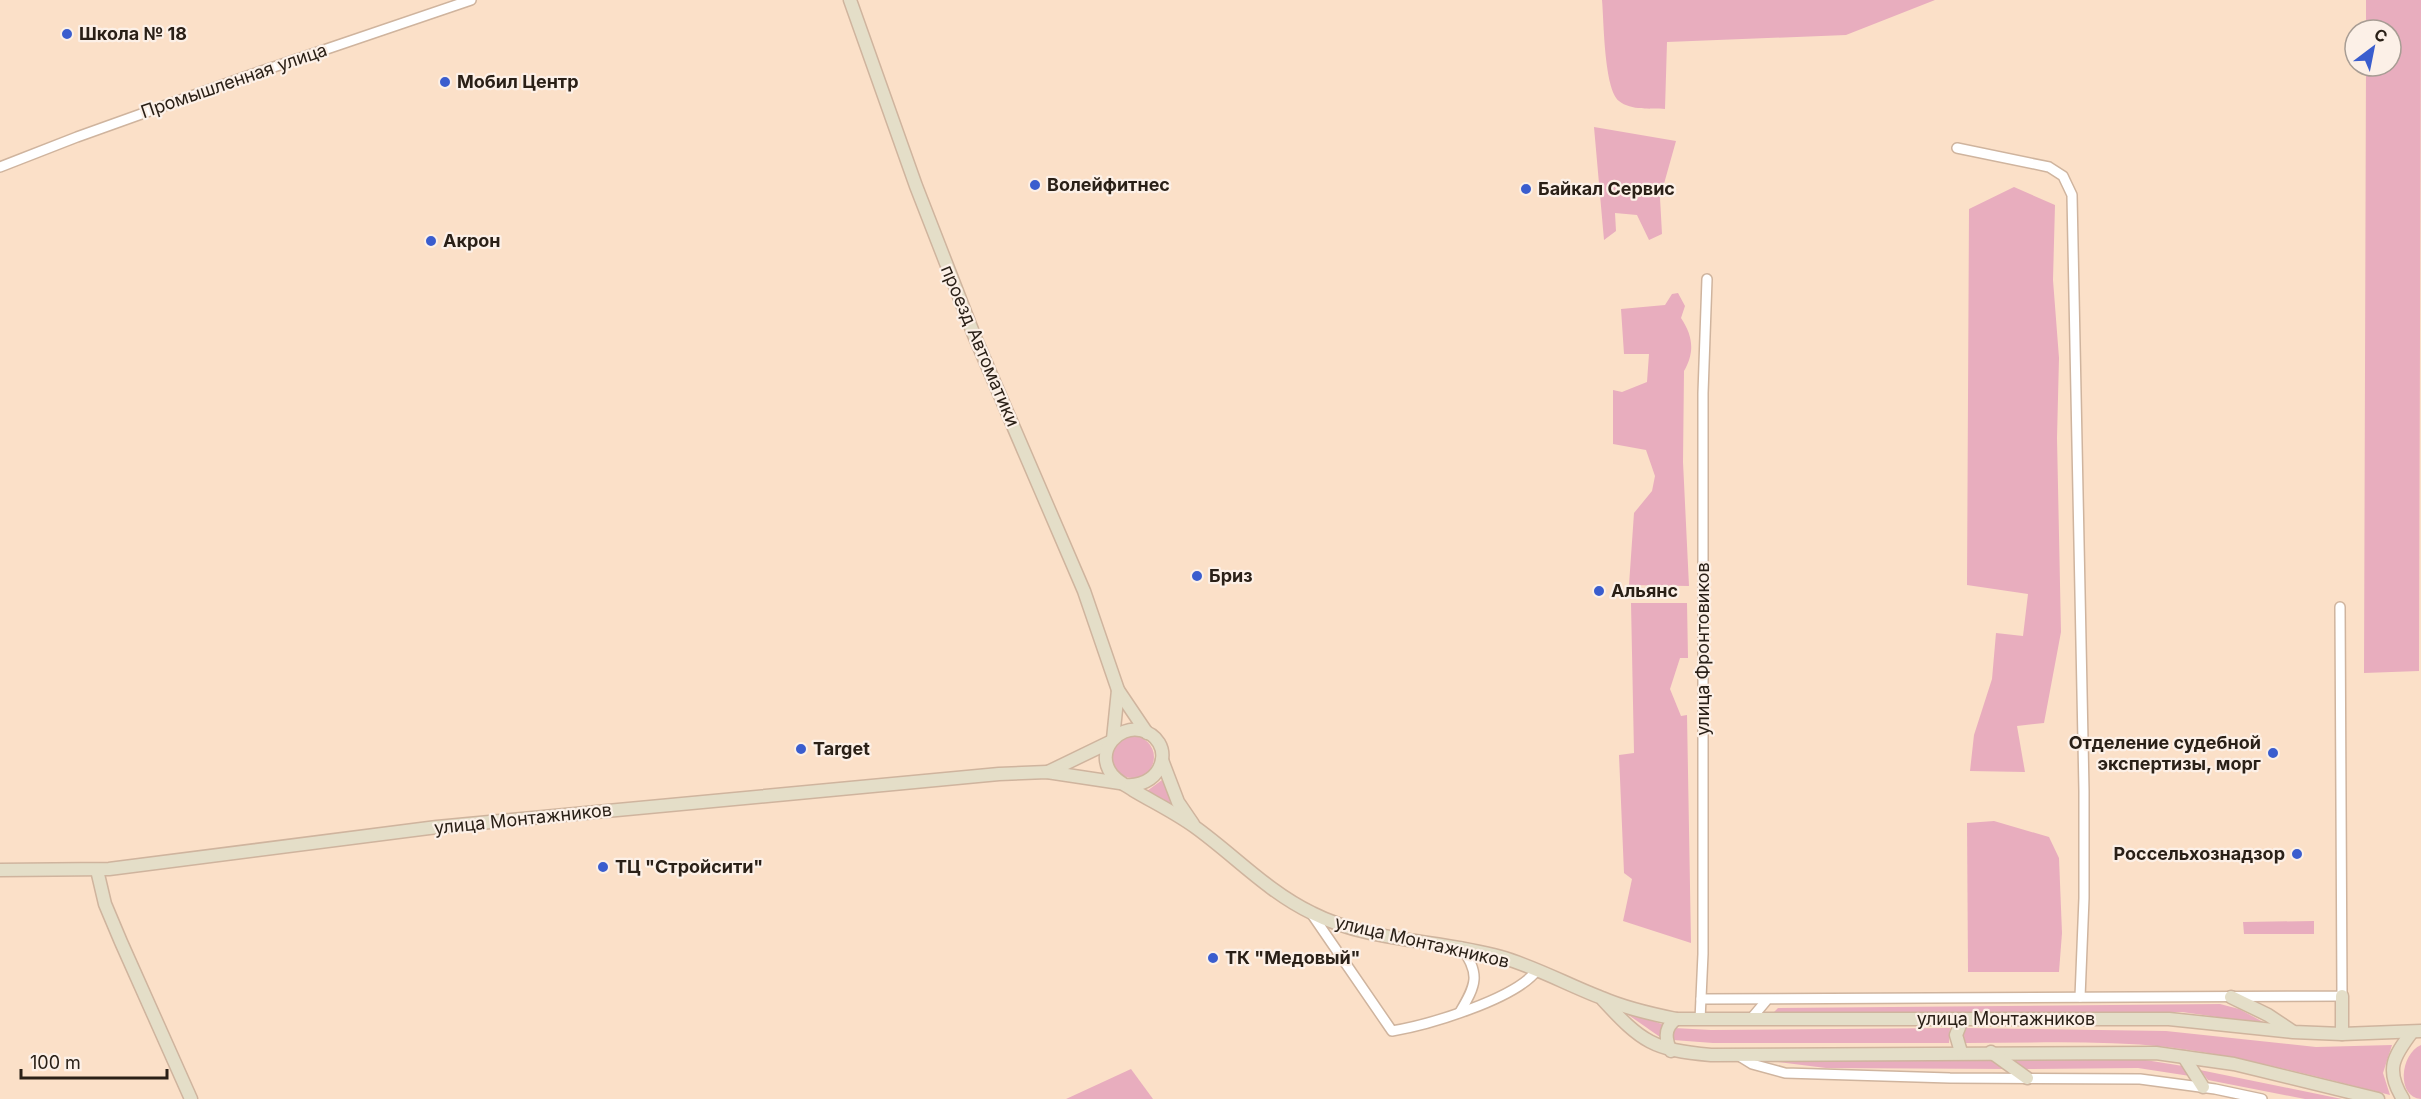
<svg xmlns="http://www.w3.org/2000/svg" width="2421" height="1099" font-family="Inter,sans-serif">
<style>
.green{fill:#e8adbe}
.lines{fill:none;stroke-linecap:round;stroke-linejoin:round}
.street-casing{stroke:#cfb49e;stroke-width:12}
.secondary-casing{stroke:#cfb49e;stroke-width:15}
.street{stroke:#fff;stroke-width:9}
.secondary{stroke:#e4dec8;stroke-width:12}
.poi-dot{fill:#3a5dce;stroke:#fcf0e7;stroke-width:2}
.labels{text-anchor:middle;stroke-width:4.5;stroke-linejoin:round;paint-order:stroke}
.poi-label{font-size:18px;font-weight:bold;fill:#2a2017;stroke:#fcf0e7;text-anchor:start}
.street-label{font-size:18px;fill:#2a2017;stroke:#fcf0e7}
</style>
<rect width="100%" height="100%" fill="#fbe0c8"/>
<g class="green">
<path d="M1602,0H1935L1846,35L1667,42L1665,109C1652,108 1631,111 1619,101C1604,89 1604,21 1602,0Z"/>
<polygon points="2366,0 2421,0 2419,671 2364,673 2366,66 2391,66 2391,30 2366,30"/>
<polygon points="1594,127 1676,141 1660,198 1662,234 1649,240 1637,215 1615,213 1616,231 1604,240"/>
<polygon points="2014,187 2055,205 2053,280 2059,358 2057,438 2061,632 2044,723 2017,726 2025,772 1970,771 1974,735 1992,679 1996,633 2023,636 2028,594 1967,585 1969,209"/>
<path d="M1678,293L1685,306L1681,318C1693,336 1695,352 1684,371L1683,462L1689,586L1629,585L1634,513L1652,491L1655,476L1646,450L1613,444V390L1622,392L1647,382L1649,354H1624L1621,309L1665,305L1672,294Z"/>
<polygon points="1631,603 1687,603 1688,658 1680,658 1670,689 1681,716 1687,715 1691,943 1623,921 1632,879 1624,873 1619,755 1634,753"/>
<circle cx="1133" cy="757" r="21"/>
<polygon points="1162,780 1182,816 1147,791"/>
<polygon points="1994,821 2049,837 2059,858 2062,933 2059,972 1968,972 1967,823"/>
<polygon points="2314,921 2314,934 2244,934 2243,922"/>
<polygon points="2220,1004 2239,1009 2267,1024 2182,1012 1772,1014 1778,1008"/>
<polygon points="1617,1007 1664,1025 1660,1037"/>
<polygon points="1674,1028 1711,1030 1950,1028 1949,1043 1713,1043 1673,1040 1671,1031"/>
<path d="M1965,1028L2166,1031L2316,1047L2392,1045L2383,1073L2390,1095C2317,1077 2242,1056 2167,1047C2100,1040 2032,1043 1965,1043L1962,1039Z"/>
<path d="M2421,1045V1099C2396,1097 2400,1054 2421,1045Z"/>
<polygon points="2139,1059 2183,1066 2190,1076 2138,1068 2021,1069 2007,1060"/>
<polygon points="1761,1060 1996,1060 2008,1069 1826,1068"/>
<polygon points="1131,1069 1153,1099 1066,1099"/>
<polygon points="2200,1070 2342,1099 2305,1099 2208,1080"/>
</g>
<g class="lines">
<defs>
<g id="street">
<polyline points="1957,148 2049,167 2063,176 2072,195 2084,791 2084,898 2080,997"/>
<polyline points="0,167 77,137 253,74 471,0"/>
<path d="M1311,913L1392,1031C1428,1025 1516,999 1537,970"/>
<polyline points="1701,999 2342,996 2340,607"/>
<path d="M1460,1012C1476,985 1481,974 1461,947"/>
<polyline points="1700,1020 1703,954 1703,393 1707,279"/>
<polyline points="1750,1020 1766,1001"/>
<polyline points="1739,1056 1752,1064 1785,1073 1950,1078 2140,1079 2215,1089 2262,1099"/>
</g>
<g id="secondary">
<polyline points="850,0 916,186 974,335 1084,591 1118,690 1147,733"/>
<polyline points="1113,739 1118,690"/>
<polyline points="1162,760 1178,802 1193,824"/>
<polyline points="1048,772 1110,742"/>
<path d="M1126,785C1165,788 1177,739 1140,730C1118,726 1098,749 1109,770C1114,780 1124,784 1133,790C1153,802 1176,813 1195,827C1234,855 1268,892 1312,913C1371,943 1439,939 1501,957C1536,967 1568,985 1602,998C1625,1008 1651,1014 1676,1019H2169L2293,1032L2342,1034L2421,1031"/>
<polyline points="0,870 109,869 437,827 999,774 1047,772 1120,783"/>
<polyline points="97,870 105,904 121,942 191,1099"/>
<polyline points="2342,996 2342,1034"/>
<polyline points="2231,997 2268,1015 2292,1031"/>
<path d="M1603,1000C1642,1042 1653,1050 1711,1055L2156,1053L2234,1064L2378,1099"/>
<path d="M1671,1051C1665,1039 1664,1028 1676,1019"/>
<polyline points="1961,1052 1956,1035 1962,1020"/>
<polyline points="1991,1052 2027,1078"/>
<polyline points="2184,1057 2203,1087"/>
<path d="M2403,1099C2385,1070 2393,1057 2412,1032"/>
</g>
</defs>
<use href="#street" class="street-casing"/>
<use href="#secondary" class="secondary-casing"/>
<use href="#street" class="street"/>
<use href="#secondary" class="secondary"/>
</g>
<g class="poi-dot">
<circle cx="67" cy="34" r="6"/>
<circle cx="445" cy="82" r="6"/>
<circle cx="1035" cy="185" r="6"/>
<circle cx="1526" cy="189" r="6"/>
<circle cx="431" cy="241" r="6"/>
<circle cx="1197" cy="576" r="6"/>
<circle cx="1599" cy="591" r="6"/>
<circle cx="801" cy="749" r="6"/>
<circle cx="2273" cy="753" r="6"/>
<circle cx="2297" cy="854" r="6"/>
<circle cx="603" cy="867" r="6"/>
<circle cx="1213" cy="958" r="6"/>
</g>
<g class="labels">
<g class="poi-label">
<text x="79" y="40">Школа № 18</text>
<text x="457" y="88">Мобил Центр</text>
<text x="1047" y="191">Волейфитнес</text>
<text x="1538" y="195">Байкал Сервис</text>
<text x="443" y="247">Акрон</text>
<text x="1209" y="582">Бриз</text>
<text x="1611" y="597">Альянс</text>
<text x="2261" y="749" text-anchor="end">Отделение судебной<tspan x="2261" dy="21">экспертизы, морг</tspan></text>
<text x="813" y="755">Target</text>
<text x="2285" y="860" text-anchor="end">Россельхознадзор</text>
<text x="615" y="873">ТЦ "Стройсити"</text>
<text x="1225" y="964">ТК "Медовый"</text>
</g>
<g class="street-label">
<text transform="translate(234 81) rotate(-19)" y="6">Промышленная улица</text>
<text transform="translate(980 346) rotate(67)" y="6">проезд Автоматики</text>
<text transform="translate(1703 649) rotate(-90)" y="6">улица Фронтовиков</text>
<text transform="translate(523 819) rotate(-6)" y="6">улица Монтажников</text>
<text transform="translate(1422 942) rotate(13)" y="6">улица Монтажников</text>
<text x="2006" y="1025">улица Монтажников</text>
</g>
</g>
<g transform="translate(2373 48) rotate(32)"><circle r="28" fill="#fcf0e7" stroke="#a89d94" stroke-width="1.5"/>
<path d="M0-4.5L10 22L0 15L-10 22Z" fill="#3a5dce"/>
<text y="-9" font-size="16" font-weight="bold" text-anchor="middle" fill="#2a2017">С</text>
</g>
<path d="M21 1069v9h146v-9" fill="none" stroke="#2a2017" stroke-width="3"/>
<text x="30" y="1069" font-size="18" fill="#2a2017" stroke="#fcf0e7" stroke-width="4.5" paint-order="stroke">100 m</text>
</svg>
